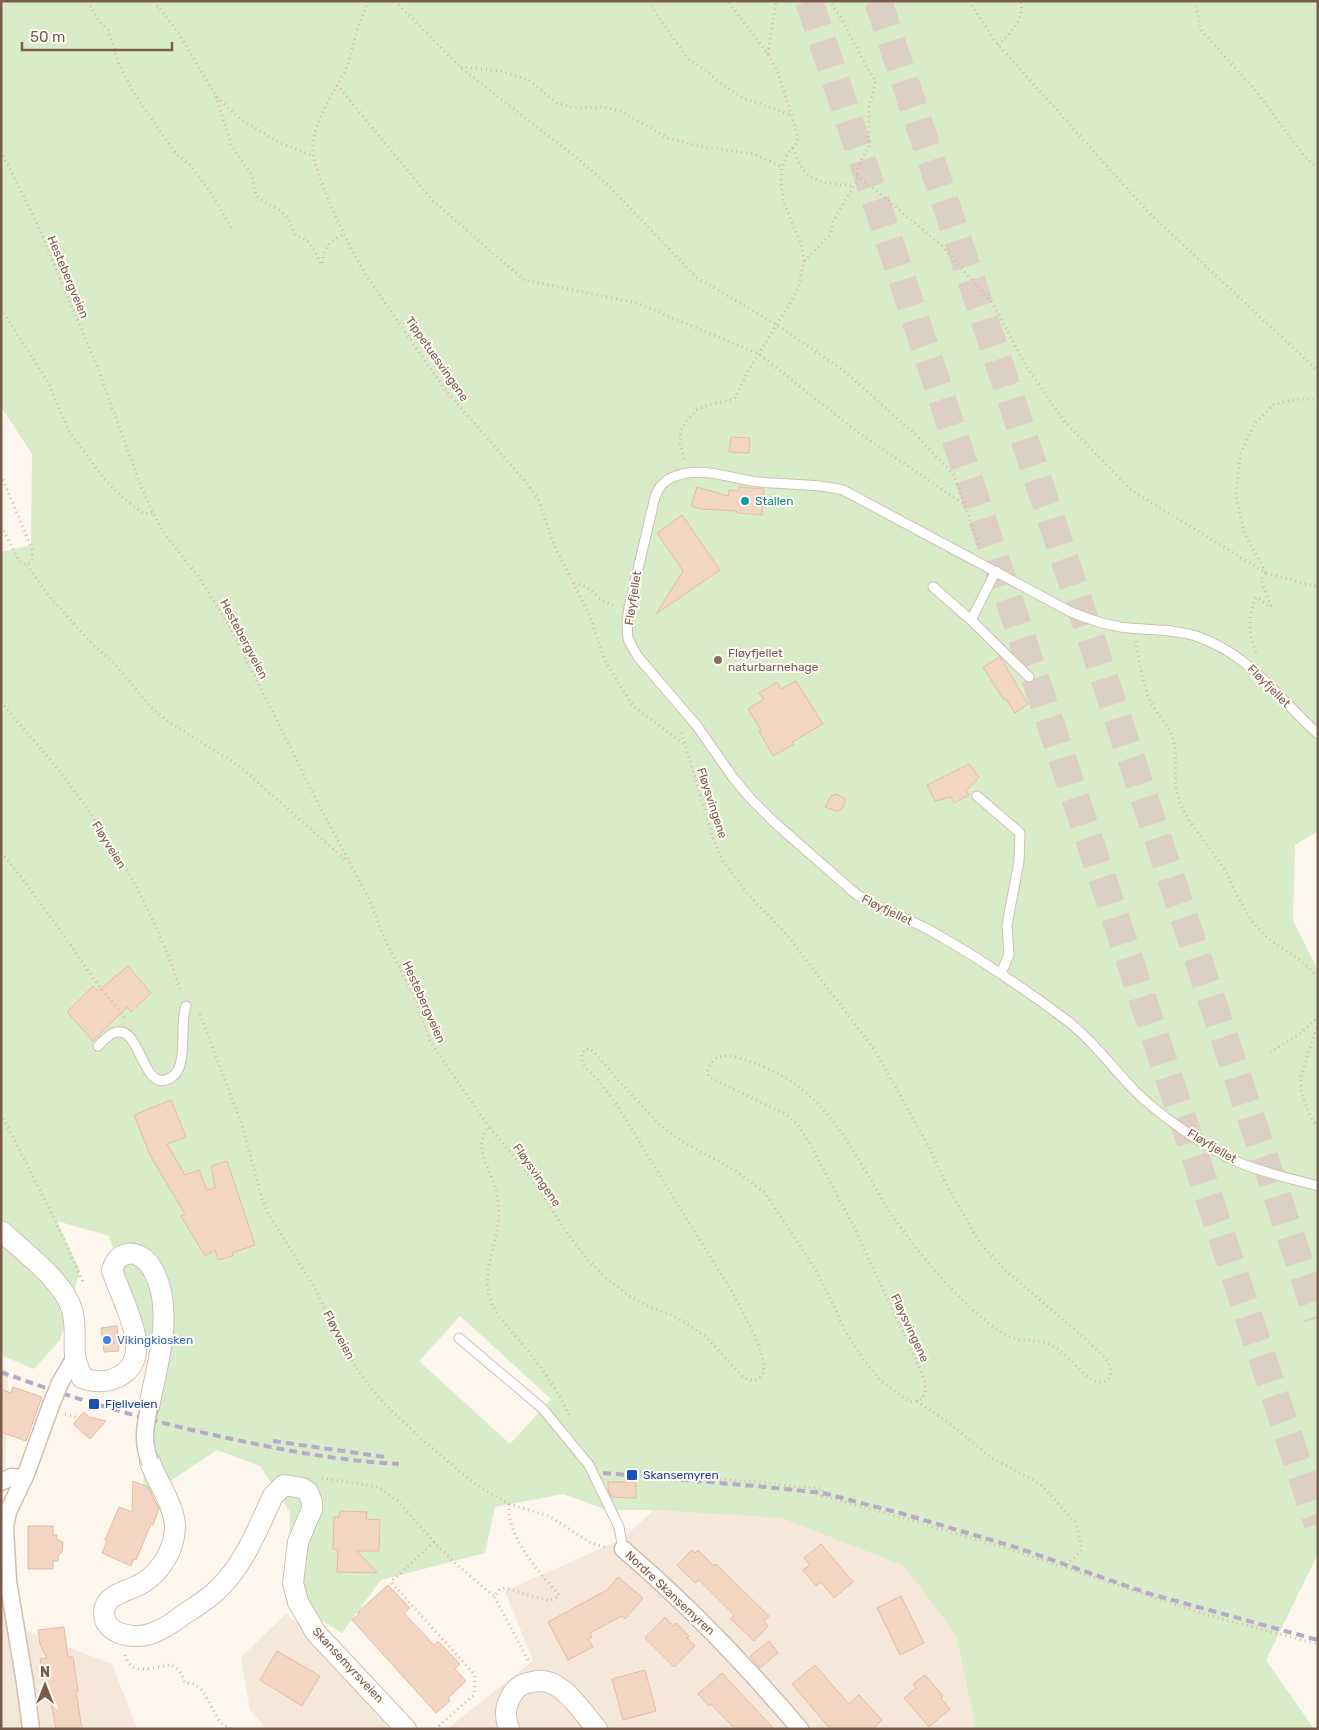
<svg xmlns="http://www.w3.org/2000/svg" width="1319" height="1730" font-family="Rubik,sans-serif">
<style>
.residential{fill:#f5e8da}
.green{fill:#d8ecc9;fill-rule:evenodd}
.building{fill:#f3d5c3;stroke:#e6bba3}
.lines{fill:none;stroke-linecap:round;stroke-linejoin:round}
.trunk-tunnel{stroke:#dcd0c4;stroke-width:28;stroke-dasharray:28 14;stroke-linecap:butt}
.service-casing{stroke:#d1beb0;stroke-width:11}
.minor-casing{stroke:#d1beb0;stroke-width:19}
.tertiary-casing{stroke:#d1beb0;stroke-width:22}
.path{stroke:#d9b8a5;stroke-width:3;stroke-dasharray:1 4;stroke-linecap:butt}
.service{stroke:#fff;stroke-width:9}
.minor{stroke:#fff;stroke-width:16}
.tertiary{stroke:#fff;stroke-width:20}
.rail{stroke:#b9a8c9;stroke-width:4;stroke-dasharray:8 5;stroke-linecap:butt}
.minor-bridge-casing{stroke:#d1beb0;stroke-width:19;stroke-linecap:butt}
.minor-bridge{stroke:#fff;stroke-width:16}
.culture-dot{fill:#0f9aa8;stroke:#fffaf3;stroke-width:2}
.education-dot{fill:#8d6e63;stroke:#fffaf3;stroke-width:2}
.shop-dot{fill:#3f7fe0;stroke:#fffaf3;stroke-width:2}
.transit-dot{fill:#1a4fb4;stroke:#fffaf3;stroke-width:2}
.labels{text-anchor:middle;stroke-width:4;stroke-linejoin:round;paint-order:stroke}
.street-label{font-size:12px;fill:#7a5c4d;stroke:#fffaf3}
.culture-label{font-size:12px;fill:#0d838f;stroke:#fffaf3;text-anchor:start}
.education-label{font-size:12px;fill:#785e54;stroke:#fffaf3;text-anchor:start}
.shop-label{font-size:12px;fill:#366cbe;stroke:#fffaf3;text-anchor:start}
.transit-label{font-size:12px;fill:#164399;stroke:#fffaf3;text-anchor:start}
</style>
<rect width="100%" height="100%" fill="#fdf6ec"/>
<g class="residential">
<polygon points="1,1368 8,1371 5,1474 1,1490"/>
<polygon points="654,1510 781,1518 904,1566 956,1635 976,1729 447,1729 533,1661 505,1591 622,1539"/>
<polygon points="1,1603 16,1627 112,1664 137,1729 1,1729"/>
<polygon points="286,1614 348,1661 393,1729 267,1729 250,1710 241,1657"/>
</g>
<path class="green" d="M1,1H1318V831L1295,845L1293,920L1318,970V1554L1266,1660L1314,1729H976L956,1635L904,1566L781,1518L654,1510H607L563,1494L495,1507L485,1553L381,1580L342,1633L289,1600L290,1512L260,1466L217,1450L142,1500L152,1357L109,1236L57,1221L80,1271L60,1340L34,1369L1,1355V552L31,545L32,454L1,407ZM460,1316L551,1399L510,1444L419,1361Z"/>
<g class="building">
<polygon points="731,437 750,438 749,453 729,452"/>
<polygon points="697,487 728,496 729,490 738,491 739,487 764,489 762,515 737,513 737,511 701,509 691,506"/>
<polygon points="682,515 720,570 656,614 683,571 657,533"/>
<polygon points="1000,657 1028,704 1015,713 1006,699 1004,700 983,667"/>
<polygon points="796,681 823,724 792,742 794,744 773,756 759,731 761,730 748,709 764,699 759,693 777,682 781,689"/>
<polygon points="969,764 979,777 966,791 969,795 954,803 951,797 935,801 927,785"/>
<polygon points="836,794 846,799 842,809 837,811 825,807 831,796"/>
<polygon points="128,966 151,993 131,1012 127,1007 93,1041 67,1012 93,986 98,991"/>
<polygon points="171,1100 186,1137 167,1144 185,1175 199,1170 207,1190 215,1188 211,1166 227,1161 255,1245 232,1253 233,1256 218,1260 215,1250 205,1256 181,1216 185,1214 151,1157 134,1115"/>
<polygon points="117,1326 119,1351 104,1352 101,1328"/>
<polygon points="13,1387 42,1397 26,1441 1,1432 1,1389 11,1393"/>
<polygon points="84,1412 89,1417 106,1421 90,1439 73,1424"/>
<polygon points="133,1481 148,1487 159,1509 153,1525 151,1524 136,1560 134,1559 131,1566 102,1553 107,1541 105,1540 119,1507 132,1512"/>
<polygon points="608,1482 636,1482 636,1498 612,1497 608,1490"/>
<polygon points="340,1511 367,1512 366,1519 380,1520 379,1551 357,1551 377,1573 337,1572 338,1549 333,1549 334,1517 339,1517"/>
<polygon points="28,1526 53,1526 53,1535 57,1535 57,1539 63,1542 62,1552 58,1556 58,1561 53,1561 53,1569 28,1569"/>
<polygon points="821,1544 853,1582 834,1598 821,1582 816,1586 803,1570 810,1565 804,1558"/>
<polygon points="692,1550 695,1553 698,1550 714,1566 716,1564 769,1616 764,1621 768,1626 754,1641 731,1619 734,1615 699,1580 695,1583 677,1565"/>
<polygon points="618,1577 643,1598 625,1619 622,1616 590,1633 592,1637 588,1639 593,1647 568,1660 548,1622 607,1590"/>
<polygon points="388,1585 410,1608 404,1613 434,1645 438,1641 460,1664 455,1669 466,1681 448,1698 450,1701 436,1713 352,1620 359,1614 358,1612"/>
<polygon points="901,1596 924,1643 900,1655 877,1608"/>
<polygon points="665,1617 673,1626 676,1623 689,1636 687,1638 695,1646 674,1667 645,1638"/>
<polygon points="64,1627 68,1657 73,1657 78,1691 76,1691 82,1729 56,1729 50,1697 46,1698 40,1659 47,1658 40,1644 38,1630"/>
<polygon points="769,1641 778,1653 760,1668 750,1656"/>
<polygon points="277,1651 320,1676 302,1706 260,1680"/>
<polygon points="815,1665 849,1704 859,1695 882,1720 873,1729 830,1729 792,1684"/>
<polygon points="645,1670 656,1711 623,1720 612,1679"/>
<polygon points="722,1673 774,1729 735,1729 711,1704 709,1706 698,1694"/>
<polygon points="925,1675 943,1696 941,1698 950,1709 929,1727 904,1698 916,1688 913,1684"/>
</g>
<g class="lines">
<g class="trunk-tunnel">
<polyline points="809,1 1318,1524"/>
<polyline points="878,1 1318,1318"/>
</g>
<defs>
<g id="service">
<polyline points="996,571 971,620 1029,677"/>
<polyline points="933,587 971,620"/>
<path d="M1318,734C1277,697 1251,655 1196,636C1173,629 1151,630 1128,628C1107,626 1088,619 1069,611L843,490C816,483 788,485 759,482C732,479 703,466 676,476C665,479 659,486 655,497L629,607L627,623L628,639L638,657L697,726L734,779L750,798L775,823L856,894C881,911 906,917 931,931C976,956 1019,985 1061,1016C1090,1037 1111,1066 1135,1091C1160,1116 1212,1152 1245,1165C1269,1174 1293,1179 1318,1186"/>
<polyline points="977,796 1020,833 1019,861 1007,925 1009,954 1001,974"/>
<path d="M98,1046C103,1041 109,1034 116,1032C142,1026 142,1097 172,1077C189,1066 179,1025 186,1006"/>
<polyline points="459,1338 543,1409 589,1465 619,1527 623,1549"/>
</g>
<g id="minor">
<polyline points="60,1383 75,1357"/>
<polyline points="1,1482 11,1477 24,1478"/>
<path d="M623,1549C687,1604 746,1665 800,1729"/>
<polyline points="31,1729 25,1683 8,1581 5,1527 8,1512 26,1474 51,1405"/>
</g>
<g id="tertiary">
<path d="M1,1231C24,1252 67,1283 73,1314C76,1328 74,1342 75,1356C76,1363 80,1371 82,1378C97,1383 110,1383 123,1374C155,1353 120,1298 112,1270C115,1262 118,1256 127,1254C136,1252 145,1258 150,1265C177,1307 157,1363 149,1407"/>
<path d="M150,1462C157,1482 174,1504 175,1526C175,1552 157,1579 132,1588C123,1592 108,1596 105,1607C98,1633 132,1640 150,1634C162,1630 173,1623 183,1615C194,1608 205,1601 214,1593C243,1568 257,1530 273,1496L284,1485L302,1488L308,1492L312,1502V1509L298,1542L293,1583L298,1602L316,1633L406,1729"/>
<path d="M509,1729C504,1715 505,1705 513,1693C519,1685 523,1684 532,1682C560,1674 581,1711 597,1729"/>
</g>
</defs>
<use href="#service" class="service-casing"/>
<use href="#minor" class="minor-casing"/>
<use href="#tertiary" class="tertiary-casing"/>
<g class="path">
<polyline points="88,1 98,20 108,30 119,64 132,90 176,154 190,165 212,195 233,230"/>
<polyline points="154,1 179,34 216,96 240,119 282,144 314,156"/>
<path d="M368,1C364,12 360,22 356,33C353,44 351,56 347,66C336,90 314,120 313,146C312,174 351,250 366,275L446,391L525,481L538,499L555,547L589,614L605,661L633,706L684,744"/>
<polyline points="395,1 460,67 573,155 608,185 696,277 777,325 844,371 916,435 954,475 965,504"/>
<polyline points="650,1 653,9 688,59 707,71 720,83 743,98 791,115"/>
<polyline points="969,1 995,41 1148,212 1318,371"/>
<polyline points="1195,1 1201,30 1256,91 1304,156 1318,168"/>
<path d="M998,45C1011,32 1024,21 1021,1"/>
<polyline points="768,54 776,1"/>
<polyline points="461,67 501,71 529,80 557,103 574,108 602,107 621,111 668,138 698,146 754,154 782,167"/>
<polyline points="337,85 433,201 524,280 637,303 759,354 856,431 965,505 980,548"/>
<path d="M216,96L232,146L252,176L256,195L260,199L279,210L288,218L295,235C314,241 313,250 322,265C325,247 327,243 344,234"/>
<path d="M793,148C805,184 819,182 853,186"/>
<polyline points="1,151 36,221 97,366 142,489 153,513 165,535 198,576 230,627 317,801 369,899 386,942 413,993 431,1043 489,1127"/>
<polyline points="857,175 941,245 993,304 1028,369 1064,421 1131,490 1266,573 1318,587"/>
<polyline points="804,261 831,234 833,222 857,180 858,166 870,145 868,137 869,133 869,106 876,81 868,69 840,16 829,1"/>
<polyline points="1,309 48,382 68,429 104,479 122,497 144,514 153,513"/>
<polyline points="684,459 680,444 681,430 687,420 698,409 712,404 734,399 739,391 748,371 793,298 798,288 804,261 801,244 783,201 781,179 782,167 786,156 797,143 798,137 778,72 768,54 730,4 730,1"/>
<path d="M1,475L32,549C33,556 33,561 27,565L19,561L1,525"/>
<polyline points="27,565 49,596 94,646 112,661 151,707 169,722 238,765 348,862"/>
<polyline points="1266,572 1244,533 1236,495 1240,455 1255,423 1274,404 1299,399 1318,399"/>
<polyline points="574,583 587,587 599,598 615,607"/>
<path d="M1136,641C1139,661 1142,682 1150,700C1156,713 1167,723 1172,736C1179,755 1172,777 1178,797C1187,824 1208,843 1223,867C1234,887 1242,909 1257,927C1274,948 1302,956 1318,978"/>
<path d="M1256,652C1248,634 1248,618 1255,599L1257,597L1269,607L1271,606L1261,580L1266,573"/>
<path d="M1,702C17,722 35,741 51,761C95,815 138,881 164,946C171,961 176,977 181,993"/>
<polyline points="1,853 23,879 74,950 93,978 125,1018"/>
<polyline points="200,1014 243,1128 262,1199 269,1215 314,1287 356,1368 369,1386 384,1403 416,1434 459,1471 483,1489 509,1504 549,1516 591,1543 607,1548"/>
<polyline points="1318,1023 1301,1076 1301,1092 1309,1113 1318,1128"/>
<polyline points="1270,1052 1300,1034 1318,1017"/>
<polyline points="1,1114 51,1212 83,1282"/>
<polyline points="917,1401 949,1423 992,1458 1040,1484 1076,1523 1082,1549 1074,1559 1068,1562 1066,1568"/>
<polyline points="65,1414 79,1418"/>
<path d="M569,1415C558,1390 540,1366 523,1345C512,1331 496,1317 490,1299C480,1267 503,1237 498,1205C498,1200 497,1195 496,1190C491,1171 471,1144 489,1127L526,1171L572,1240L589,1261L607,1279L628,1295L645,1305L674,1316L689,1325L706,1337L744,1378L754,1381L760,1377L764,1372V1362L755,1336L732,1292L616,1104L600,1082L585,1067L582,1060V1054L585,1049H590L595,1053L618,1080L660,1125L678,1139L736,1171L765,1193L814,1267L835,1308L845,1331L864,1360L880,1380L909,1402L917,1401L923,1398L926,1389L923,1375L854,1227L809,1142L797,1124L787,1115L709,1077L707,1072C712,1055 724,1054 739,1058C803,1076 833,1115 865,1170C875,1186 883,1203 894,1218C917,1251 944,1283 973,1310C986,1321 1000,1335 1017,1339C1031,1342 1038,1339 1053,1346C1067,1354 1078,1369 1090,1379L1097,1382H1103L1108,1380L1111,1374L1110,1366L1105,1358L1082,1336L1004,1269L980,1243L946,1184L929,1147L874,1049L788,936L747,893L722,860L713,838L681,730"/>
<polyline points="640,1472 755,1482 823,1489 822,1496 911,1520 1015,1551 1207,1615 1318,1644"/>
<polyline points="322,1478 378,1487 398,1501 434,1542 456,1564 494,1596"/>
<path d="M509,1504C506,1536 539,1572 559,1595L558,1597L549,1601L505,1588L500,1589L494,1596L529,1662"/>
<polyline points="434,1542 391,1582 475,1675 474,1695 435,1729"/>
<path d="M125,1655C132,1679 154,1665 172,1665L180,1671L185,1683L194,1684L202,1690L219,1720L223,1725L232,1729"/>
</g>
<use href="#service" class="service"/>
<use href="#minor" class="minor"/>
<use href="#tertiary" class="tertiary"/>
<g class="rail">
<path d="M1,1372C74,1399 148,1421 223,1437C282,1450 340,1461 399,1464"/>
<polyline points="273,1441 385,1457"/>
<polyline points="603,1473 755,1486 823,1493 900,1513 1015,1547 1147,1593 1318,1640"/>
</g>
<defs>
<g id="minor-bridge">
<polyline points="51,1405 60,1383"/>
<path d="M149,1407C145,1427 142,1443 150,1462"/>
</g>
</defs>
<use href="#minor-bridge" class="minor-bridge-casing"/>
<use href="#minor-bridge" class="minor-bridge"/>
</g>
<circle class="culture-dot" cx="745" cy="501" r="5"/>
<circle class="education-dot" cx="718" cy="660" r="5"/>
<circle class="shop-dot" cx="107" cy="1340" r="5"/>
<g class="transit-dot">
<rect x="88" y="1398" width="12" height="12" rx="2.5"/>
<rect x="626" y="1469" width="12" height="12" rx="2.5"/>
</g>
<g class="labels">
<g class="street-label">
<text transform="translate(68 277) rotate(67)" y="4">Hestebergveien</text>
<text transform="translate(437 359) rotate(55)" y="4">Tippetuesvingene</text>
<text transform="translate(633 598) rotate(-81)" y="4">Fløyfjellet</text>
<text transform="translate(244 639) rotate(62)" y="4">Hestebergveien</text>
<text transform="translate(1269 686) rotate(45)" y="4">Fløyfjellet</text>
<text transform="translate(712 803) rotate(72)" y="4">Fløysvingene</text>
<text transform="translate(109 845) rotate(58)" y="4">Fløyveien</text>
<text transform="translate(887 910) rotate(26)" y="4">Fløyfjellet</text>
<text transform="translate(424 1002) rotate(66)" y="4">Hestebergveien</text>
<text transform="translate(1212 1146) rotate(31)" y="4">Fløyfjellet</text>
<text transform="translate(537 1175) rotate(55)" y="4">Fløysvingene</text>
<text transform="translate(910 1328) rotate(65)" y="4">Fløysvingene</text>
<text transform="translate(339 1335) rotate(62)" y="4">Fløyveien</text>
<text transform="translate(670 1593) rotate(43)" y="4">Nordre Skansemyren</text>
<text transform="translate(348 1665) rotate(47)" y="4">Skansemyrsveien</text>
</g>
<g class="culture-label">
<text x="755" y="505">Stallen</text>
</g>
<g class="education-label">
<text x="728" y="657">Fløyfjellet<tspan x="728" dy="14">naturbarnehage</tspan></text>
</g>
<g class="shop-label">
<text x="117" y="1344">Vikingkiosken</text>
</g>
<g class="transit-label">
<text x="105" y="1408">Fjellveien</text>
<text x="643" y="1479">Skansemyren</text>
</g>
</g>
<rect width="1319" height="1730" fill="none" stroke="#7a5c4d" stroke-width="5"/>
<g transform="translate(45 1685)" stroke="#fffaf3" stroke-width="4" paint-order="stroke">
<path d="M0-4L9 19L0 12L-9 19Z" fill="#7a5c4d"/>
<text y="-8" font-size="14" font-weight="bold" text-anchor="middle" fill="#7a5c4d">N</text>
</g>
<path d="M22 42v8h150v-8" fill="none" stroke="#7a5c4d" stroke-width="2.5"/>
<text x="30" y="42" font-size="15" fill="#7a5c4d" stroke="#fffaf3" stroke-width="4" paint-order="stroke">50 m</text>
</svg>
